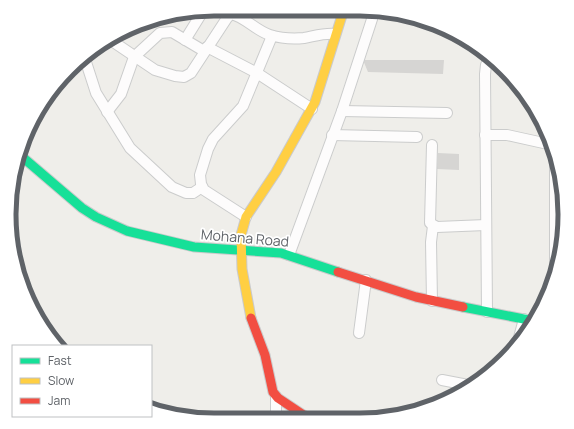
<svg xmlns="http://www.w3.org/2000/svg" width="574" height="429" font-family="Manrope,sans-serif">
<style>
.building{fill:#d6d5d3}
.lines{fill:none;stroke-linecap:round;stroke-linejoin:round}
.street-casing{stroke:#cbcccc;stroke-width:12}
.fast-casing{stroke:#cacacb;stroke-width:11}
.slow-casing{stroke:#cacacb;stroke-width:11}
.jam-casing{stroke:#cacacb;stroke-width:11}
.street{stroke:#fdfcfc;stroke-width:10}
.fast{stroke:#16e098;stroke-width:9}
.slow{stroke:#ffcf43;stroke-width:9}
.jam{stroke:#f24e42;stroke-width:9}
.labels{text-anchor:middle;stroke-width:3.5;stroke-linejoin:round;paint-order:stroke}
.street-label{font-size:14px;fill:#5f6368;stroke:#fff}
.rim{fill:none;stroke:#5f6368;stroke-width:5}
</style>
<rect width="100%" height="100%" fill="#efeeea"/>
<g class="building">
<polygon points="363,60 444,60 443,74 368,72"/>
<polygon points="438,153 459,154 459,170 437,169"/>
</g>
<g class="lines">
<defs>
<g id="street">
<path d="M109,39L155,70L175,76L184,77L191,73L227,18L231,14C244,16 256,31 270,35C280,38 294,39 304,38C315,36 324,33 335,34"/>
<polyline points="185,40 203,11"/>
<polyline points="207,47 257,73 312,109"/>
<polyline points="85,59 96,93 130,148 172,187 186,193 193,193 202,187"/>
<polyline points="342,111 447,113"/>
<polyline points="107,112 121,94 134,57 160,33 172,32 204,51"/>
<polyline points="332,135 417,137"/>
<polyline points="485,135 507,135 548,144"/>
<polyline points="432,145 430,223 437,227 486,225"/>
<polyline points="555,159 555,270"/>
<polyline points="246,217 204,190 201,184 200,175 208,149 213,139 243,106 272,36"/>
<polyline points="289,255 342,111 375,10"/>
<polyline points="432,301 431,242 433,226"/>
<polyline points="487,312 485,74 486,65 491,58"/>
<polyline points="359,333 366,280"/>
<polyline points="518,341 524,319"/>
<polyline points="442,380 473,386"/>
<polyline points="276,418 276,397"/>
</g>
<g id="fast">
<polyline points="20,155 82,208 96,217 127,231 194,247 281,253 338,272"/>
<polyline points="463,307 534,321"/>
</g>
<polyline id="slow" points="251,318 242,269 241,235 246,217 276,172 315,102 344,9"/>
<g id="jam">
<polyline points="338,272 416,297 463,307"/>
<polyline points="251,318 265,355 273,392 278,398 308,418"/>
</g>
</defs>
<use href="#street" class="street-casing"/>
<use href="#fast" class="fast-casing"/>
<use href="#slow" class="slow-casing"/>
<use href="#jam" class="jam-casing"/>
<use href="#street" class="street"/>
<use href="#fast" class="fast"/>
<use href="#slow" class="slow"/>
<use href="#jam" class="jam"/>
</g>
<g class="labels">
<g class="street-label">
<text transform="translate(245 238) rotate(5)" y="5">Mohana Road</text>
</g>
</g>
<path d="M0 0H574V429H0ZM214 16H360A198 198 0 0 1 558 214V215A198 198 0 0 1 360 413H214A198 198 0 0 1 16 215V214A198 198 0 0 1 214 16Z" fill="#fff" fill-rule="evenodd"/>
<path class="rim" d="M214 16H360A198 198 0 0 1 558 214V215A198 198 0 0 1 360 413H214A198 198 0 0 1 16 215V214A198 198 0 0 1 214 16Z"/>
<rect x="12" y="345" width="140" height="72" fill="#ffffff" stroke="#bfc1c3"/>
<rect x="20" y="358" width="20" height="6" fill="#16e098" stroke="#bfc1c3"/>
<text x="48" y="365" font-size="12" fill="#5f6368">Fast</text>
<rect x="20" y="378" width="20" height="6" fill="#ffcf43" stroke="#bfc1c3"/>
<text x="48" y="385" font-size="12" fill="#5f6368">Slow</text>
<rect x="20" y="398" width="20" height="6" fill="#f24e42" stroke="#bfc1c3"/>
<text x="48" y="405" font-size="12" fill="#5f6368">Jam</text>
</svg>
